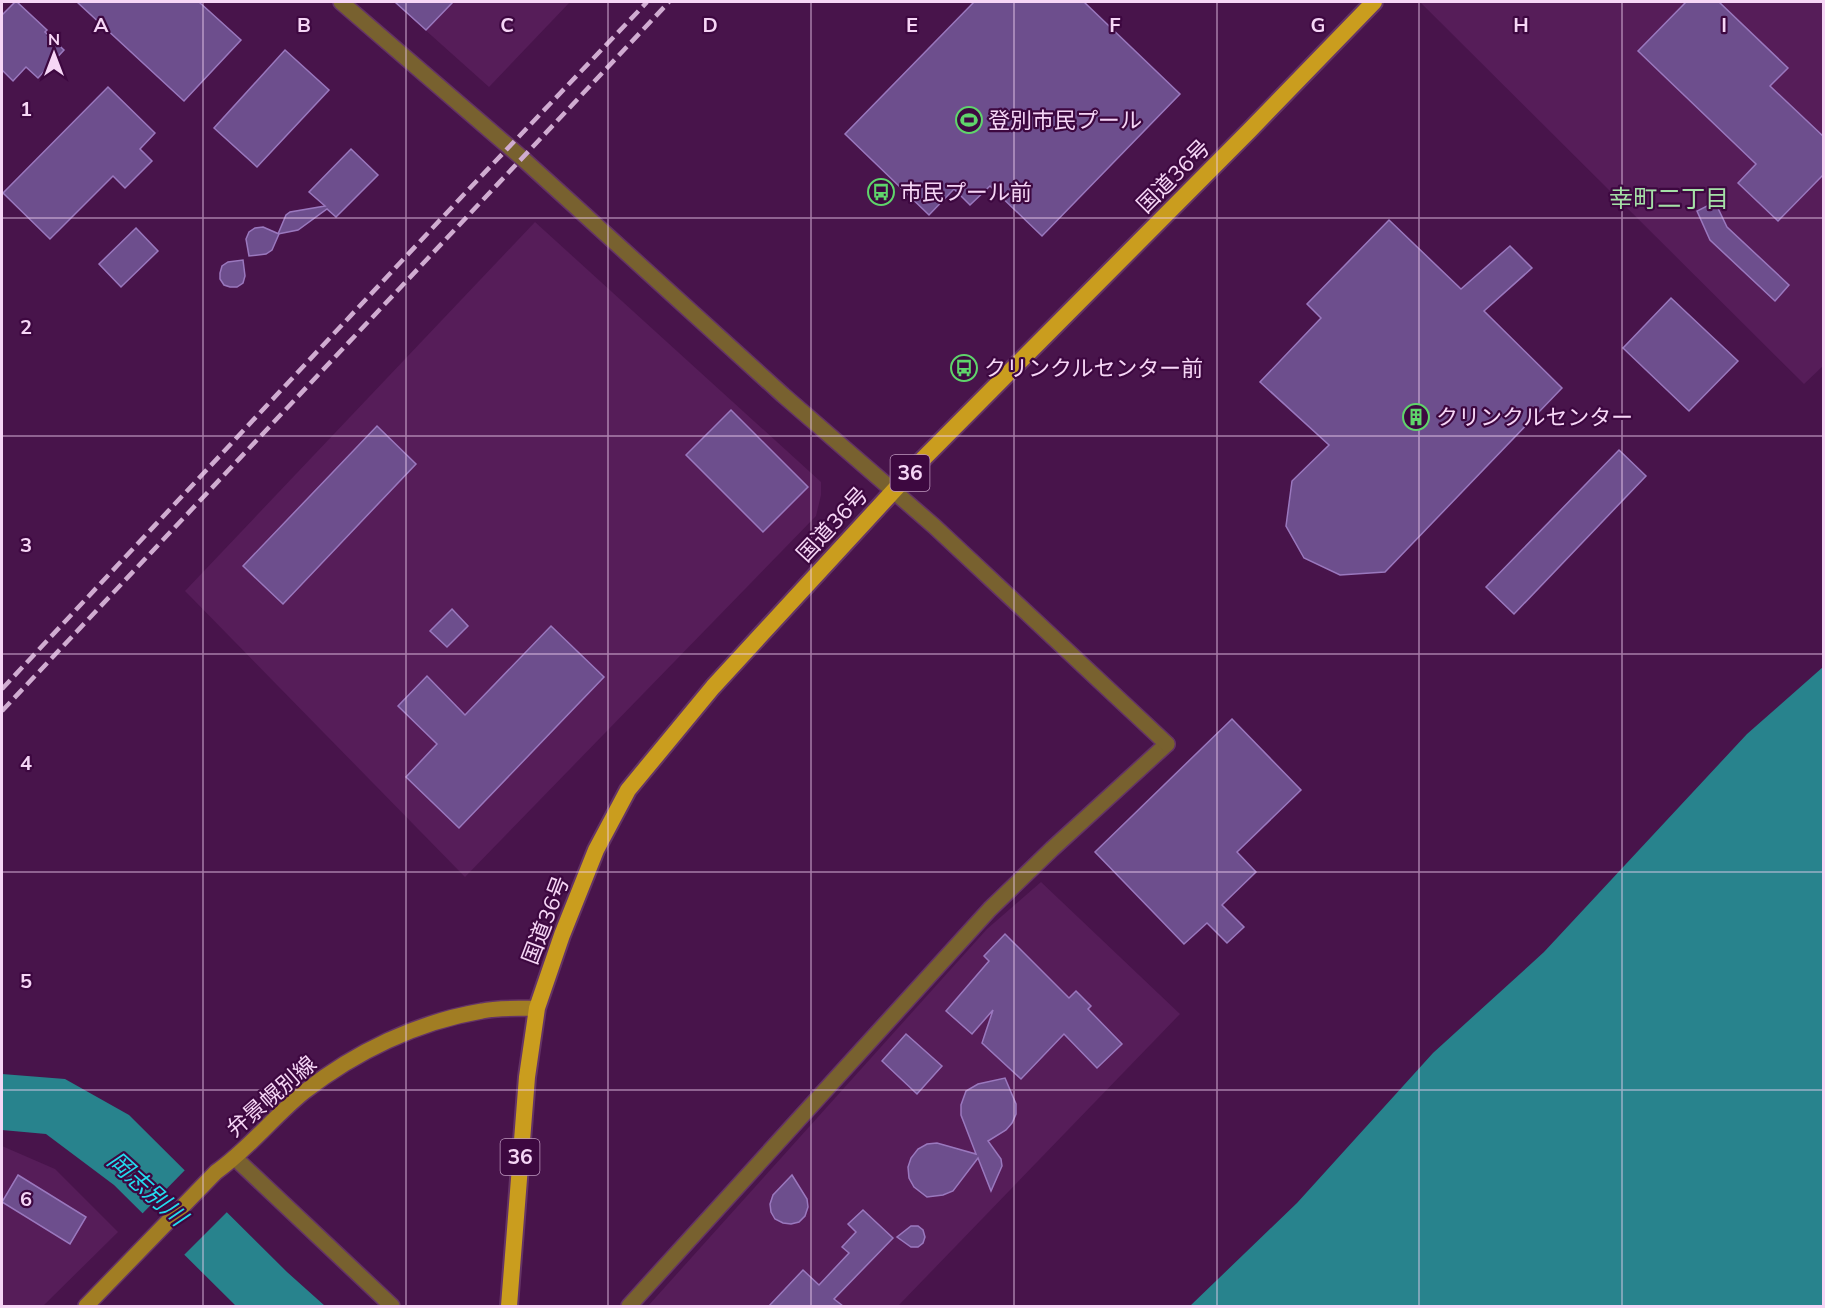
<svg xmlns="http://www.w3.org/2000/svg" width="1825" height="1308" font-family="Mulish,'Noto Sans JP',sans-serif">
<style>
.built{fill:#561d59}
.water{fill:#28838d}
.pier{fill:#48144b}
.building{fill:#6d4e8d;stroke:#9a78be;stroke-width:1.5}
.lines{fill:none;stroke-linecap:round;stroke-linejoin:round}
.minor-casing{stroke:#643366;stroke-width:18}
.tertiary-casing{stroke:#643366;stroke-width:18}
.secondary-casing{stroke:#643366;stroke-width:18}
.trunk-casing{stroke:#643366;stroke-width:20}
.minor{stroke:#78612f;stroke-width:15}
.tertiary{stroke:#78612f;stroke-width:15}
.secondary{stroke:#a17d23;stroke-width:15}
.trunk{stroke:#ca9d1e;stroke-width:16}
.rail{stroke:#d0acd1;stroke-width:4.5;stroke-dasharray:12 6;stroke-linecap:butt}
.grid{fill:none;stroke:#f6d6f6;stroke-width:1.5;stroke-opacity:0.55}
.labels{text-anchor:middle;stroke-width:4.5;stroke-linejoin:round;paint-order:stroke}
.shield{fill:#3d0840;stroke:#be98bf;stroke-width:1.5}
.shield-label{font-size:21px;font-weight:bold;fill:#f6d6f6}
.poi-label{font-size:22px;fill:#f6d6f6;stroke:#3d0840;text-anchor:start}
.street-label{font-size:22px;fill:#f6d6f6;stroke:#3d0840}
.neighbourhood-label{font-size:24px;fill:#a5e0a7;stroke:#3d0840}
.water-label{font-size:24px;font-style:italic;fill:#23dbed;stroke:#3d0840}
.grid-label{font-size:20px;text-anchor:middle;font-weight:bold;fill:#f6d6f6;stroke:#3d0840;stroke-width:4.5;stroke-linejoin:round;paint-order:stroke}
</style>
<rect width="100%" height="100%" fill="#48144b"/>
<g class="built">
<polygon points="394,2 570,2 489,87"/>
<polygon points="1420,2 1823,2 1823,366 1804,384"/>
<polygon points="535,222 821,482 821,495 816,516 465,877 185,591"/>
<polygon points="1041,882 1180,1014 898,1306 648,1306 987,929"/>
<polygon points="2,1146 55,1169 118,1232 43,1306 2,1306"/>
</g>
<g class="water">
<polygon points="1823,667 1823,1306 1190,1306 1297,1203 1433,1053 1544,952 1747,734"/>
<polygon points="2,1074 65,1079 129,1115 287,1272 325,1306 236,1306 114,1185 46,1134 2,1130"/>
</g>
<polygon class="pier" points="187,1168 229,1210 181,1258 140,1216"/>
<g class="building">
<polygon points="15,2 17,2 47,30 45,32 64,50 38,78 26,67 13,81 2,70 2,15"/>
<polygon points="77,2 199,2 241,40 184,101"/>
<polygon points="395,2 453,2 426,30"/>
<polygon points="974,2 1084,2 1180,94 1042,236 990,186 970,205 954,189 929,215 845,134"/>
<polygon points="1686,2 1719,2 1788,68 1770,86 1824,137 1824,174 1778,221 1738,183 1756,164 1638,51"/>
<polygon points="285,50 329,90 257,167 214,128"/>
<polygon points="108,87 155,133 140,149 152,161 125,188 113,176 50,239 3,193"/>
<polygon points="351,149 378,175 336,217 327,209 298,230 278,234 286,215 290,212 325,206 309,192"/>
<polygon points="1715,202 1727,227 1789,285 1775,301 1710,240 1697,211"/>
<polygon points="1389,220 1461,289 1510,246 1532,268 1484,311 1562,388 1385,572 1340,575 1304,558 1286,526 1292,481 1329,445 1260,382 1321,318 1307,304"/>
<polygon points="263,227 279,234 272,250 266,254 249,256 246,239 249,232 255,228"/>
<polygon points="136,228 158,251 121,287 99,264"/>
<polygon points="243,260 245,276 243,283 237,287 230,287 224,285 220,279 220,273 222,266 228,262"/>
<polygon points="1671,298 1738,361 1689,411 1623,348"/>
<polygon points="731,410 808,487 763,532 686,455"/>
<polygon points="377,426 416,464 283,604 243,566"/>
<polygon points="1619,450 1646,476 1514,614 1486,587"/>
<polygon points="452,609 468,626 447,647 430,631"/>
<polygon points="551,626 604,677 459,828 406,777 437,744 398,706 427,676 465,715"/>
<polygon points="1232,719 1301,790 1237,852 1256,872 1222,905 1244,927 1227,943 1207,923 1184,944 1095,852"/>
<polygon points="1005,934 1069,998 1076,991 1091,1006 1088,1009 1122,1044 1097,1068 1064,1034 1021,1079 982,1043 993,1010 972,1034 946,1011 989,961 984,956"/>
<polygon points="906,1034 942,1066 917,1094 882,1061"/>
<polygon points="1005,1078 1016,1104 1016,1114 1012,1123 1006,1130 988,1141 1001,1159 1002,1166 991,1191 978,1158 953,1191 943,1195 927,1197 914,1187 909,1178 908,1167 911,1158 918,1149 927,1144 937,1143 976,1154 961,1115 961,1105 966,1091 978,1084"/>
<polygon points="18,1175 86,1217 70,1244 2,1202"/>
<polygon points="792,1175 807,1199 808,1207 805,1216 799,1222 791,1224 783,1223 775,1219 771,1212 770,1204 773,1195"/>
<polygon points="863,1210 893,1238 834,1299 843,1306 769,1306 803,1270 819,1285 849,1253 842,1247 856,1232 848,1224"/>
<polygon points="911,1226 918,1226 923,1230 925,1237 923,1243 918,1247 911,1247 897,1237"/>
</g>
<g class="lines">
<defs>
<g id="minor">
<polyline points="235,1158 392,1306"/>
<polyline points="629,1306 990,909 1052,849 1167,744"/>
</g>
<polyline id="tertiary" points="341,2 522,158 783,395 934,526 1167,744"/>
<path id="secondary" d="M86,1306L216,1172C249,1149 273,1117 304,1092C355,1052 417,1022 482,1011C499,1007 519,1009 537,1008"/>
<polyline id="trunk" points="509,1306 527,1077 537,1008 562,935 596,850 628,790 713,687 922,460 1249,131 1374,2"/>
</defs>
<use href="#minor" class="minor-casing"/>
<use href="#tertiary" class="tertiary-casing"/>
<use href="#secondary" class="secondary-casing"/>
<use href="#trunk" class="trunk-casing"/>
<use href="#minor" class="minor"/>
<use href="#tertiary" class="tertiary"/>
<use href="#secondary" class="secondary"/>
<use href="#trunk" class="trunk"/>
<g class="rail">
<polyline points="2,689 469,189 647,2"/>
<polyline points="2,711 669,2"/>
</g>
</g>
<path class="grid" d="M203,2V1306M406,2V1306M608,2V1306M811,2V1306M1014,2V1306M1217,2V1306M1419,2V1306M1622,2V1306M2,218H1824M2,436H1824M2,654H1824M2,872H1824M2,1090H1824"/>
<defs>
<symbol id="stadium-ring" viewBox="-11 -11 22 22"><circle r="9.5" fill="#3d0840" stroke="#5fd56b" stroke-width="1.5"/><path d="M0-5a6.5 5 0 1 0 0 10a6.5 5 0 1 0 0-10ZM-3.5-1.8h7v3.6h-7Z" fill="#5fd56b"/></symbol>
<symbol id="bus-ring" viewBox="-11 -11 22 22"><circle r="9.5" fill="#3d0840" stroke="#5fd56b" stroke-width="1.5"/><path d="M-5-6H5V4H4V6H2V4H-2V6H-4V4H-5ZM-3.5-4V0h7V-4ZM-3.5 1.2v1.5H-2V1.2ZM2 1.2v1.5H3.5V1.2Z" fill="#5fd56b"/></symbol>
<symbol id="building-ring" viewBox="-11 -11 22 22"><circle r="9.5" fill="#3d0840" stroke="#5fd56b" stroke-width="1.5"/><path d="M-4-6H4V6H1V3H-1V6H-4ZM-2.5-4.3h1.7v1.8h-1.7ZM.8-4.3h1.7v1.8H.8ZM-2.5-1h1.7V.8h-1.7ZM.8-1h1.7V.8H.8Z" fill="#5fd56b"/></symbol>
</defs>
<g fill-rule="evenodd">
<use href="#stadium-ring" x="954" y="105" width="30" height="30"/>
<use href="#bus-ring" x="866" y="177" width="30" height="30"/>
<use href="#bus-ring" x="949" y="353" width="30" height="30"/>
<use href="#building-ring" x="1401" y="402" width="30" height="30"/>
</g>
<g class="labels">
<g class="shield">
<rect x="890.5" y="455" width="39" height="36" rx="4.5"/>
<rect x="500.5" y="1139" width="39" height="36" rx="4.5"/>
</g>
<g class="shield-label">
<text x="910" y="480">36</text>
<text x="520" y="1164">36</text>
</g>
<g class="poi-label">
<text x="988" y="128">登別市民プール</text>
<text x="900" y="200">市民プール前</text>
<text x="984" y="376">クリンクルセンター前</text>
<text x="1436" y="425">クリンクルセンター</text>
</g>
<g class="street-label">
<text transform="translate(1173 176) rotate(-45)" y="8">国道36号</text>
<text transform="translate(832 524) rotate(-47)" y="8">国道36号</text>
<text transform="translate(545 920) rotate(-69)" y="8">国道36号</text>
<text transform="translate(271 1096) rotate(-41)" y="8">弁景幌別線</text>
</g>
<g class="neighbourhood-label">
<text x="1669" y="207">幸町二丁目</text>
</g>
<g class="water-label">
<text transform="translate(147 1189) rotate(42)" y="8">岡志別川</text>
</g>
</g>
<g class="grid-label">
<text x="101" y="32">A</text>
<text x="304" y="32">B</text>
<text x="507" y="32">C</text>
<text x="710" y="32">D</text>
<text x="912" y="32">E</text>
<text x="1115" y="32">F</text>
<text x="1318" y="32">G</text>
<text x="1521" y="32">H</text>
<text x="1724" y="32">I</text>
<text x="26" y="116">1</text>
<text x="26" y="334">2</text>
<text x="26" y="552">3</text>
<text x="26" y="770">4</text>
<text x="26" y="988">5</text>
<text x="26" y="1206">6</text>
</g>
<rect width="1825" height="1308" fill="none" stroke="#f6d6f6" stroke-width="6"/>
<g transform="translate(54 54)" stroke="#3d0840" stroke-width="4.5" paint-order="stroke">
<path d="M0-4.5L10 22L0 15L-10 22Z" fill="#f6d6f6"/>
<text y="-9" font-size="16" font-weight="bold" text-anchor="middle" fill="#f6d6f6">N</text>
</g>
</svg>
